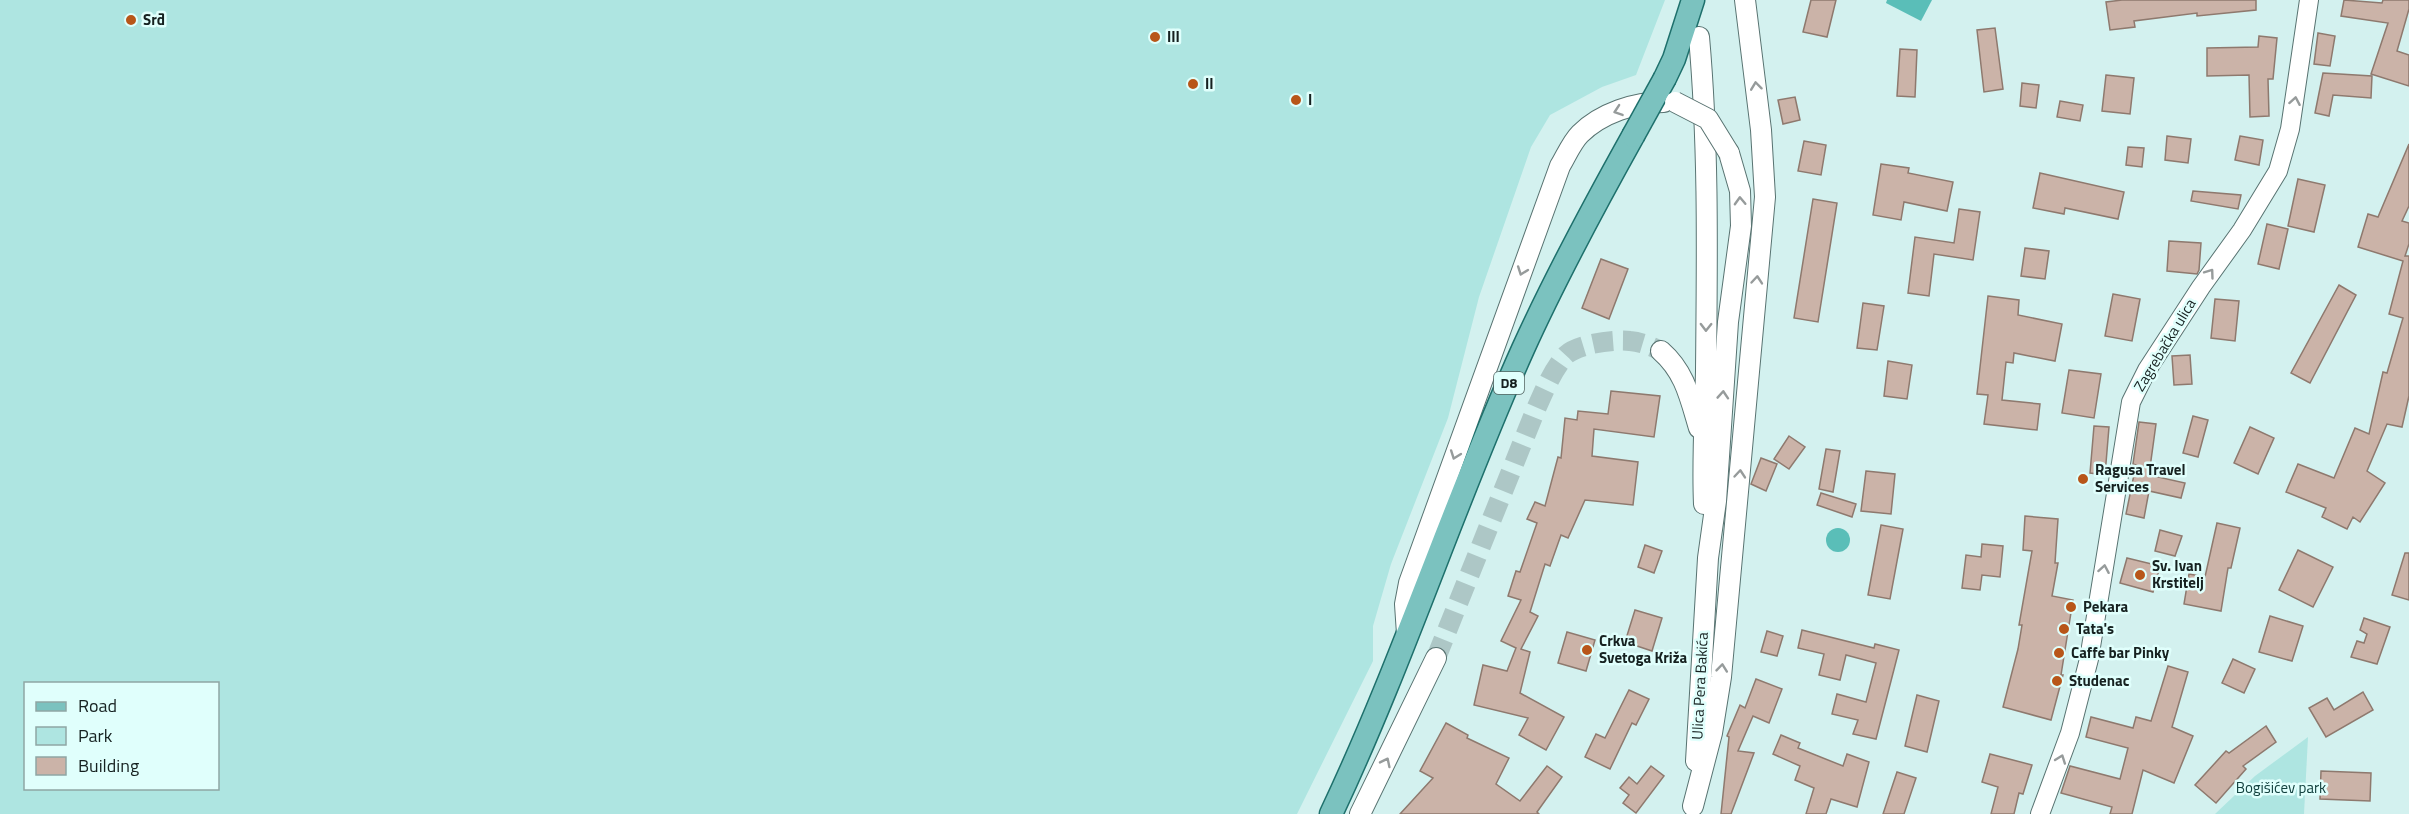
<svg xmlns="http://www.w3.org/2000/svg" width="2409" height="814" font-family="'Titillium Web',sans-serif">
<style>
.green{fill:#aee5e1;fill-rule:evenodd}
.water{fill:#5abeb8}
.building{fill:#cbb3a8;stroke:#8e796e;stroke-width:1.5}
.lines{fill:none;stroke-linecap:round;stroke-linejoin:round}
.secondary-tunnel{stroke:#adc7c6;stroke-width:20;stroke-dasharray:20 10;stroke-linecap:butt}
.tertiary-casing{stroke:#587371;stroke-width:20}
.secondary-casing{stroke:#587371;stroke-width:22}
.primary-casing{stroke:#1e706c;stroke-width:25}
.tertiary{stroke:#fff;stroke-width:18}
.secondary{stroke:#fff;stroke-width:20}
.primary{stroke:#7bc2bf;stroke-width:22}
.secondary-bridge-casing{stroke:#587371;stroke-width:22;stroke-linecap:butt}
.primary-bridge-casing{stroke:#1e706c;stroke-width:25;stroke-linecap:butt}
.secondary-bridge{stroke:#fff;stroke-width:20}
.primary-bridge{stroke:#7bc2bf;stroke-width:22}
.oneway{stroke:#969b9b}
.poi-dot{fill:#b85619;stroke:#e0fffc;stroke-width:2}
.labels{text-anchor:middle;stroke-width:5;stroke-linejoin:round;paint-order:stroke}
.shield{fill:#e0fffc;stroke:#536462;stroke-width:1.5}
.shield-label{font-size:14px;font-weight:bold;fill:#162120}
.poi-label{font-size:15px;font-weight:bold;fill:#162120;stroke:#e0fffc;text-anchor:start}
.street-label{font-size:15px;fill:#162120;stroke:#e0fffc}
.park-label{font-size:15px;fill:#12413e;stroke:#e0fffc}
</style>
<rect width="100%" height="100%" fill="#d3f1ef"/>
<g class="green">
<path d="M0,0H1665L1636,75L1602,87L1550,115L1531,147L1479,297L1448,418L1391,564L1373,626V661L1297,814H0ZM26,684H218V788H26Z"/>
<polygon points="2308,737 2304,814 2215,814 2255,776"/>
</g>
<g class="water">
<polygon points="1887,0 1932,0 1921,21 1886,3"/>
<circle cx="1838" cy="540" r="12"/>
</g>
<g class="building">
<polygon points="1811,0 1836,0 1827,37 1803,32"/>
<polygon points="2122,0 2256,0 2256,10 2197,16 2197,13 2134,21 2135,27 2110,30 2106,2"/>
<polygon points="2344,0 2382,3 2383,0 2409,0 2409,9 2397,51 2409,55 2409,86 2371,74 2388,23 2341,16"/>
<polygon points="1995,28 2003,89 1984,92 1977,30"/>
<polygon points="2318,33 2335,36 2330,66 2314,64"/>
<polygon points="2259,36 2277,38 2273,79 2268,79 2269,116 2250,117 2249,75 2207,76 2207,48 2258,47"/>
<polygon points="1900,49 1917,50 1915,97 1897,96"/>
<polygon points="2323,73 2372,76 2371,98 2333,95 2329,116 2315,113"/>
<polygon points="2106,75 2134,78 2130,114 2102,111"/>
<polygon points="2022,83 2039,85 2036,108 2020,106"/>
<polygon points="1795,97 1800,120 1783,124 1778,100"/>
<polygon points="2060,101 2083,105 2080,121 2057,117"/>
<polygon points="2167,136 2191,139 2188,163 2165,160"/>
<polygon points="2240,136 2263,140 2259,165 2235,160"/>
<polygon points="1804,141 1826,145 1821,175 1798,171"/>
<polygon points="2409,144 2409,206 2402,221 2409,223 2409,244 2405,256 2409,256 2409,396 2402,427 2387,424 2367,471 2385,483 2360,522 2353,517 2347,529 2322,517 2326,508 2286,492 2298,464 2334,478 2355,428 2369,434 2383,372 2387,373 2403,318 2389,314 2403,261 2358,247 2368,214 2378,217"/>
<polygon points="2128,147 2144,148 2142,167 2126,165"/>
<polygon points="1881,164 1909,168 1908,173 1953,182 1947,211 1904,202 1901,220 1873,215"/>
<polygon points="2040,173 2124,192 2118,219 2065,208 2064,214 2033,208"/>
<polygon points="2298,179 2325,185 2314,232 2288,226"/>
<polygon points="2193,191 2241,195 2238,209 2191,201"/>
<polygon points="1813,199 1837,203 1818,322 1794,318"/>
<polygon points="1959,209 1980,212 1973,260 1934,254 1929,296 1908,293 1915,237 1954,243"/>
<polygon points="2267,224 2288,229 2279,269 2258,264"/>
<polygon points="2169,241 2201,243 2199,270 2197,274 2167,271"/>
<polygon points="2025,248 2049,251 2045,279 2021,276"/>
<polygon points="1601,259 1628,269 1609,319 1582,308"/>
<polygon points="2339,285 2356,295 2310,383 2291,373"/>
<polygon points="2113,294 2140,299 2132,341 2105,336"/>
<polygon points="1988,296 2019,300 2018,315 2062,324 2055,361 2014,353 2013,363 2006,362 2002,400 2040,404 2037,430 1984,424 1988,395 1977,394"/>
<polygon points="2215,299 2239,301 2235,341 2211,338"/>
<polygon points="1863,303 1884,306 1877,350 1857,348"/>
<polygon points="2190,355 2192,384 2174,385 2172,356"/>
<polygon points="1888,361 1912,365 1907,399 1884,396"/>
<polygon points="2069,370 2101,374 2094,418 2062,413"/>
<polygon points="1611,391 1660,396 1654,437 1594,429 1592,456 1638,462 1633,505 1585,500 1568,538 1561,535 1550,566 1545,564 1530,612 1538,616 1521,649 1530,652 1520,693 1564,717 1546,750 1519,735 1528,718 1474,705 1483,665 1507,671 1516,648 1501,641 1521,600 1508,596 1516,571 1520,572 1537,523 1527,519 1535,502 1545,506 1558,457 1561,458 1565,418 1577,420 1578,411 1608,414"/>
<polygon points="2193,416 2208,420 2198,457 2183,453"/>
<polygon points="2139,422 2156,424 2149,475 2185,483 2181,498 2149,491 2144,518 2126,514 2136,465 2133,464"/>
<polygon points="2094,426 2109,427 2105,475 2090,473"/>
<polygon points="2250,427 2274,438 2258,474 2234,463"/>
<polygon points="1789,436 1805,447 1789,469 1774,459"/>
<polygon points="1826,449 1840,451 1833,492 1819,489"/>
<polygon points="1761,458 1777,464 1766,491 1751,484"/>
<polygon points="1866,471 1895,474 1891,514 1861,511"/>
<polygon points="1821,493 1856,504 1852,517 1817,505"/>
<polygon points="2025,516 2058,519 2055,563 2058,563 2052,596 2073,600 2061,675 2063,675 2051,720 2003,707 2018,649 2022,625 2019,625 2032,551 2023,550"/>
<polygon points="2217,523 2240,528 2231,568 2228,568 2221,611 2184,604 2189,574 2205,577"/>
<polygon points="1881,525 1903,529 1890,599 1868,595"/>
<polygon points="2160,530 2182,536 2175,556 2155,551"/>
<polygon points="1982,544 2003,546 2000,577 1982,575 1980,590 1962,588 1966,555 1981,557"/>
<polygon points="1645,545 1662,551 1654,573 1638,567"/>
<polygon points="2298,550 2333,567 2313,607 2279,590"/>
<polygon points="2405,553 2409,553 2409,600 2392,595"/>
<polygon points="2127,558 2160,566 2153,592 2120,583"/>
<polygon points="1635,610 1662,618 1652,651 1625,642"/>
<polygon points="2270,616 2303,626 2292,661 2259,652"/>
<polygon points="2364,618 2390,627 2377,664 2351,657 2357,641 2364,643 2367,634 2360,630"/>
<polygon points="1802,630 1874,648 1875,644 1899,650 1876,739 1853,734 1858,720 1832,714 1837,694 1866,702 1876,663 1846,655 1840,680 1819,675 1824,654 1798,648"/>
<polygon points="1767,631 1783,636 1777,656 1761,652"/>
<polygon points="1567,632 1595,640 1586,671 1558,663"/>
<polygon points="2233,659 2255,669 2244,693 2222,683"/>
<polygon points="2168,666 2188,672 2172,727 2193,736 2174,783 2143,770 2132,814 2110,814 2112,807 2061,793 2070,766 2120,779 2128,748 2086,737 2091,717 2133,728 2136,717 2151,721"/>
<polygon points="1756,679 1782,689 1769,723 1753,716 1738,751 1754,753 1731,814 1721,814 1729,737 1727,736 1740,705 1745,708"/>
<polygon points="1629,690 1649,699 1636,725 1632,723 1610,769 1585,757 1596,734 1605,738"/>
<polygon points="2363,692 2373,710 2326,737 2309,708 2327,698 2334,710"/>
<polygon points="1917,695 1939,701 1927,752 1905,746"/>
<polygon points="1446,723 1468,735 1467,738 1509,758 1496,784 1520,801 1547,766 1562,777 1537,812 1539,814 1400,814 1433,778 1420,771"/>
<polygon points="2266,726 2276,742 2243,766 2246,769 2216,803 2195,785 2226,751 2229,753"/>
<polygon points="1781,735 1800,743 1798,748 1843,766 1847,754 1869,762 1857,807 1831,799 1826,814 1806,814 1814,788 1795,780 1800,766 1773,754"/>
<polygon points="1990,754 2032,765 2023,794 2019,793 2014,814 1991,814 1998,787 1982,782"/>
<polygon points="1651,766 1664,776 1636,813 1623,803 1629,795 1620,788 1629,777 1637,784"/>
<polygon points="2321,771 2371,773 2370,801 2320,799"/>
<polygon points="1897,772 1916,778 1904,814 1883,814"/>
</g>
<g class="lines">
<path class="secondary-tunnel" d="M1436,658L1536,409C1544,391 1553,369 1566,355C1578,344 1614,339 1630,341C1641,342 1651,346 1661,351"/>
<defs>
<polyline id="tertiary" points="2040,814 2070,733 2089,659 2131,402 2147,370 2201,287 2242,230 2278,171 2290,129 2309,0"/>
<g id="secondary">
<path d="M1699,37C1709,149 1707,260 1706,371C1705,416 1702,460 1704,504"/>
<path d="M1661,351C1685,372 1690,398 1699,428"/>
<path d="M1407,634L1405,604L1409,583L1560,166C1566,156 1572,142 1580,134C1601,113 1635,102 1664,102"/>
<polyline points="1696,761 1708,558 1716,501 1728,322 1741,226 1740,191 1729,153"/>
<polyline points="1693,806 1712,733 1721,677 1765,197 1761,130 1745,0"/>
<polyline points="1360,814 1436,658"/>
</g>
<g id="primary">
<polyline points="1665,78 1674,59 1693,0"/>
<path d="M1331,814C1403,662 1454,502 1523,349C1556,276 1594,206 1633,136"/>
</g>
</defs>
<use href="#tertiary" class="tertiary-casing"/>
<use href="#secondary" class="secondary-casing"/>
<use href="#primary" class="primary-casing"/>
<use href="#tertiary" class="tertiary"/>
<use href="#secondary" class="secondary"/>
<use href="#primary" class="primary"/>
<defs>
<polyline id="secondary-bridge" points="1675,102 1708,119 1729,153"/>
<polyline id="primary-bridge" points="1633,136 1665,78"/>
</defs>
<use href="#secondary-bridge" class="secondary-bridge-casing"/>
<use href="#primary-bridge" class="primary-bridge-casing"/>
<use href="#secondary-bridge" class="secondary-bridge"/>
<use href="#primary-bridge" class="primary-bridge"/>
</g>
<defs><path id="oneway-chevron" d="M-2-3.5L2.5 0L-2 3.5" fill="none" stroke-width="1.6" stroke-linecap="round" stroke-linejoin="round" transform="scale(1.5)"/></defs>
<g class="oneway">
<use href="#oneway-chevron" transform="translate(1756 86) rotate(-97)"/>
<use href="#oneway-chevron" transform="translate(2295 101) rotate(-80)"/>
<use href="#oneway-chevron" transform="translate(1618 111) rotate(161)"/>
<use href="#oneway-chevron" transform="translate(1740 201) rotate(-92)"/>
<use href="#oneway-chevron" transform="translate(1522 271) rotate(110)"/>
<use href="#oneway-chevron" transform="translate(2210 273) rotate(-54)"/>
<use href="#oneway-chevron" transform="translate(1757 280) rotate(-85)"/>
<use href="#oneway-chevron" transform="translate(1706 327) rotate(91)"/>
<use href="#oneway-chevron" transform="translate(1723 395) rotate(-86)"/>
<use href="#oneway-chevron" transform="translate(1455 455) rotate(110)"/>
<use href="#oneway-chevron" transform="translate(1740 474) rotate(-85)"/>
<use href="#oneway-chevron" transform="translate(2104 569) rotate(-80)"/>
<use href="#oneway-chevron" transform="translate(1722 668) rotate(-84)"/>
<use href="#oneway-chevron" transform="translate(2061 759) rotate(-70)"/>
<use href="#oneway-chevron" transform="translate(1386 762) rotate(-64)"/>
</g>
<g class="poi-dot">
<circle cx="131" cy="20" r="6"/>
<circle cx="1155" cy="37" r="6"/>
<circle cx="1193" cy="84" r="6"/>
<circle cx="1296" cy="100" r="6"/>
<circle cx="2083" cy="479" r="6"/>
<circle cx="2140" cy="575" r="6"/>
<circle cx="2071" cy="607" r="6"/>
<circle cx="2064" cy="629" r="6"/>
<circle cx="1587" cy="650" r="6"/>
<circle cx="2059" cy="653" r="6"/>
<circle cx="2057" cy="681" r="6"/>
</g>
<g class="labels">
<rect class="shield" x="1494" y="372" width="30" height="22" rx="4.5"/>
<g class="shield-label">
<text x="1509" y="388">D8</text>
</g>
<g class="poi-label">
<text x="143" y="25">Srđ</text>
<text x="1167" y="42">III</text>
<text x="1205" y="89">II</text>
<text x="1308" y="105">I</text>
<text x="2095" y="475">Ragusa Travel<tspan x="2095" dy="17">Services</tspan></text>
<text x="2152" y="571">Sv. Ivan<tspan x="2152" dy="17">Krstitelj</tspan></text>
<text x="2083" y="612">Pekara</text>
<text x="2076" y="634">Tata's</text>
<text x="1599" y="646">Crkva<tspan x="1599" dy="17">Svetoga Križa</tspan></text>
<text x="2071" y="658">Caffe bar Pinky</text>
<text x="2069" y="686">Studenac</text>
</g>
<g class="street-label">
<text transform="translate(2165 345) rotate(-59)" y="5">Zagrebačka ulica</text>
<text transform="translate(1700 686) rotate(-87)" y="5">Ulica Pera Bakića</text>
</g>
<g class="park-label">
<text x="2281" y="793">Bogišićev park</text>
</g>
</g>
<rect x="24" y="682" width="195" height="108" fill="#e0fffc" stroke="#8fa6a4" stroke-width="1.5"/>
<rect x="36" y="702" width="30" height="9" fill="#7bc2bf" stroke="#8fa6a4" stroke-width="1.5"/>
<text x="78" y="712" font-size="18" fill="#162120">Road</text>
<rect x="36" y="727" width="30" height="18" fill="#aee5e1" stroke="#8fa6a4" stroke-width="1.5"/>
<text x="78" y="742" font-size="18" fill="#162120">Park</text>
<rect x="36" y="757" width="30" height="18" fill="#cbb3a8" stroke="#8fa6a4" stroke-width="1.5"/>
<text x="78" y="772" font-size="18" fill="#162120">Building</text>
</svg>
